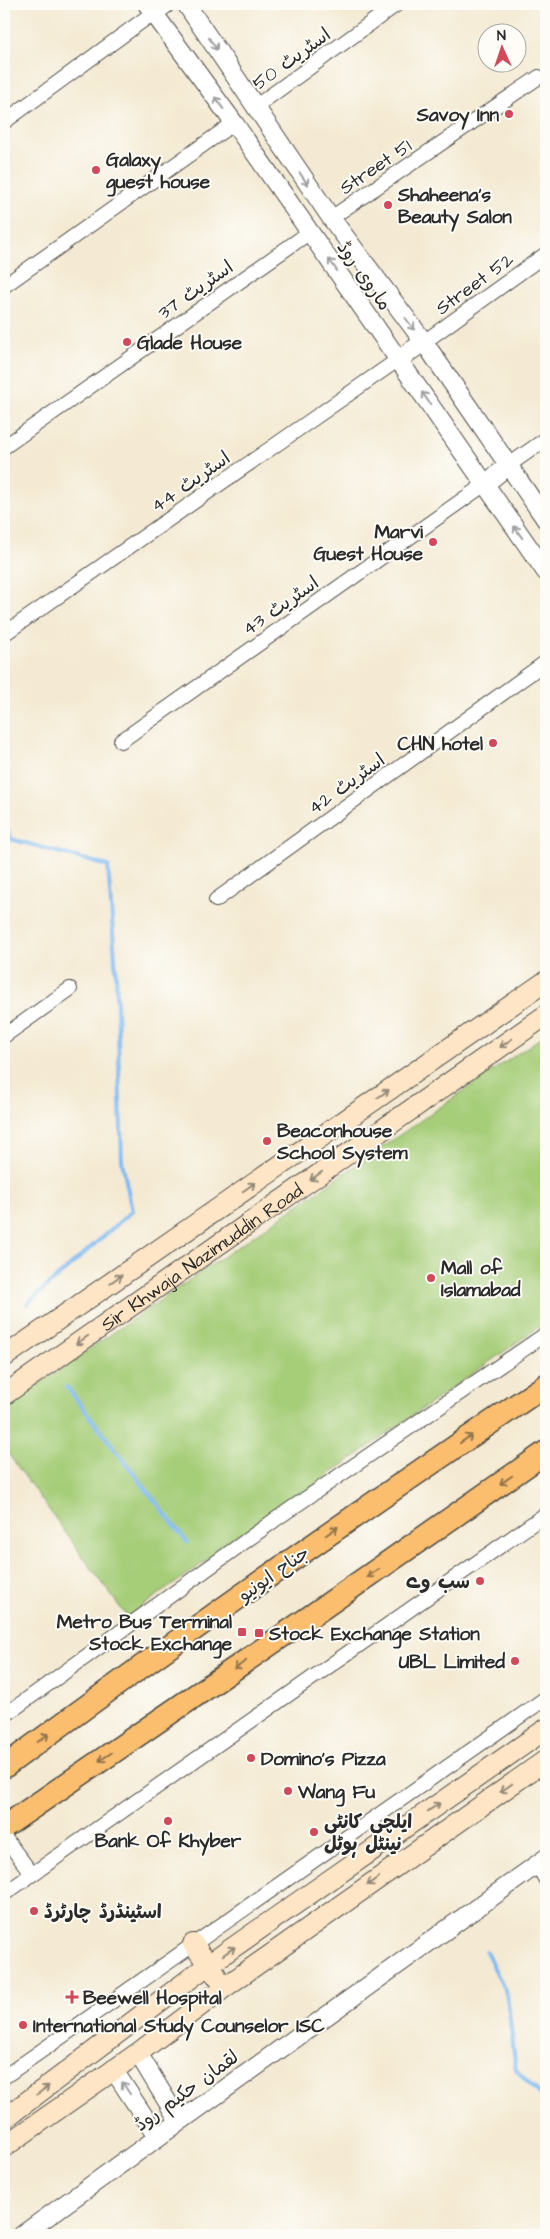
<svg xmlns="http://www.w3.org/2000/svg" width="550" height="2239" font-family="'Architects Daughter','Playpen Sans Arabic',sans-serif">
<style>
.green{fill:#a6cd78;stroke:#687c52}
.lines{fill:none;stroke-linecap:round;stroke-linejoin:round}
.stream{stroke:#7fbaf1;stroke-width:4}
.minor-casing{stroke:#494844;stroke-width:16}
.tertiary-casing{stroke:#494844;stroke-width:20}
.secondary-casing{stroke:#494844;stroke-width:22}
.primary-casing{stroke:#494844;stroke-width:25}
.minor{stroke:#fff;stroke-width:14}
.tertiary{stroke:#fff;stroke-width:18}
.secondary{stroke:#fde5c5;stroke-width:20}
.primary{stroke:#fabe6e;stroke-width:22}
.oneway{stroke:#a0a0a0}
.oneway2{stroke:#948878}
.oneway3{stroke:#92744c}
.poi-dot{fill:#d1495b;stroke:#fdfcf7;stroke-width:2}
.labels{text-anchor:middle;stroke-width:4;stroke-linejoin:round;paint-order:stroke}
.street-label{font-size:19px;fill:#2b2b2b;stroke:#fdfcf7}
.poi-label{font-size:19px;font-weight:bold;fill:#2b2b2b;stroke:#fdfcf7;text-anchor:start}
</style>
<rect width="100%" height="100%" fill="#fdfcf7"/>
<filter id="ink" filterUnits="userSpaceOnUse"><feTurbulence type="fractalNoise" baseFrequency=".02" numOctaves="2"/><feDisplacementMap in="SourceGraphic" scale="10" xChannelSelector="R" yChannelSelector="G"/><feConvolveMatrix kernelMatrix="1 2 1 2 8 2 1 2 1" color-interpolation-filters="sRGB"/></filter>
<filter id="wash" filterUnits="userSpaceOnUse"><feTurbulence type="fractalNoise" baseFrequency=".0096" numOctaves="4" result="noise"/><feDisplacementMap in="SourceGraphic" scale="20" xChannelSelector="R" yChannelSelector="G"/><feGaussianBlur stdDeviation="1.12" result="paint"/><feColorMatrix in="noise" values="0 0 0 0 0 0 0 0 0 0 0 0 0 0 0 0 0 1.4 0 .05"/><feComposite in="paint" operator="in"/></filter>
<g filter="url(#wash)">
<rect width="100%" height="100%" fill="#f4ead3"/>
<polygon class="green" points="546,1034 546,1322 127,1617 4,1448 4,1408"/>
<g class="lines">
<g class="stream">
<polyline points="4,824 11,839 108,866 116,972 122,1161 132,1211 27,1304"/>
<polyline points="67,1387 187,1542"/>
<polyline points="486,1951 507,1995 516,2070 546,2100"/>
</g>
</g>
</g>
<g filter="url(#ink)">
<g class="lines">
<defs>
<g id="minor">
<polyline points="255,107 397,4"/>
<polyline points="4,122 153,13"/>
<polyline points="331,218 539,77"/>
<polyline points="4,286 234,123"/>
<polyline points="424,342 546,254"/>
<polyline points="4,447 310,232"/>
<polyline points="509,465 546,439"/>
<polyline points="4,634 399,359"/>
<polyline points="121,741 485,484"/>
<polyline points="216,900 546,662"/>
<polyline points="4,1036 70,989"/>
<polyline points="4,1716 276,1519 546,1334"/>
<polyline points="4,1837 32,1874"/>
<polyline points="537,1864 546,1880"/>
<polyline points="4,1894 546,1514"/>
<polyline points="4,2077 546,1698"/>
</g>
<g id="tertiary">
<polyline points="147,4 234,123 546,572"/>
<polyline points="186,4 331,218 424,342 546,520"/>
<polyline points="153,13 166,4"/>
<polyline points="399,359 424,342"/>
<polyline points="485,484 509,465"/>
<polyline points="138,2053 179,2121"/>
<polyline points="113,2069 157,2136"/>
<polyline points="22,2235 546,1858"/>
</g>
<g id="secondary">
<polyline points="4,1357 546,981"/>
<path id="s1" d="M4,1395L546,1015"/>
<polyline points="193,1944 216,1975"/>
<polyline points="4,2119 208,1965 546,1729"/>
<polyline points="4,2147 138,2053 225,1987 546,1760"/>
</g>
<g id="primary">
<path d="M4,1767C182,1635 363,1509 546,1385"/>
<polyline points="4,1827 314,1614 546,1452"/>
</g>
</defs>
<use href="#minor" class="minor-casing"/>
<use href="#tertiary" class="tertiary-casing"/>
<use href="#secondary" class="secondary-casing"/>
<use href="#primary" class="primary-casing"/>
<use href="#minor" class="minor"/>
<use href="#tertiary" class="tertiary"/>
<use href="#secondary" class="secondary"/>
<use href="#primary" class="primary"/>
</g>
<defs><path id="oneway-shaft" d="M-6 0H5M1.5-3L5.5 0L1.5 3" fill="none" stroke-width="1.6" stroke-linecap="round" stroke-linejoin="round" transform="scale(1.25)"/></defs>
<g class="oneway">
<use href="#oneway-shaft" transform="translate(213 44) rotate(56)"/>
<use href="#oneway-shaft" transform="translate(219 103) rotate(-126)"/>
<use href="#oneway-shaft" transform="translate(304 179) rotate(55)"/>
<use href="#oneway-shaft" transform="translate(333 265) rotate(-125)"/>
<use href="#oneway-shaft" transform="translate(410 324) rotate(53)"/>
<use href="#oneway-shaft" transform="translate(426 398) rotate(-125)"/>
<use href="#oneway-shaft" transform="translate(518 532) rotate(-125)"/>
<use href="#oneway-shaft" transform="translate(126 2088) rotate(-123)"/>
</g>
<g class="oneway2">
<use href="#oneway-shaft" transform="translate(506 1043) rotate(145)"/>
<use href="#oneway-shaft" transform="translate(383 1094) rotate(-35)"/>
<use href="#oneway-shaft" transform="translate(316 1176) rotate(145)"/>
<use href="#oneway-shaft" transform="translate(249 1187) rotate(-35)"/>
<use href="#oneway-shaft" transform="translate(116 1279) rotate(-35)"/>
<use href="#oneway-shaft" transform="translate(82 1340) rotate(145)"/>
<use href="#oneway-shaft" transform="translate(506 1788) rotate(145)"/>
<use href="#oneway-shaft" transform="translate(434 1807) rotate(-35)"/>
<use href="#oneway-shaft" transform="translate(373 1881) rotate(145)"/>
<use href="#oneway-shaft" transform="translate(229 1951) rotate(-35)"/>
<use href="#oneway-shaft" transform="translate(43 2090) rotate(-37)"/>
</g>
<g class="oneway3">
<use href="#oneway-shaft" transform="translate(466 1439) rotate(-34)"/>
<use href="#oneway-shaft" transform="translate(506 1480) rotate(145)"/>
<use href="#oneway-shaft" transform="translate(332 1531) rotate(-35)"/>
<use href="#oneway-shaft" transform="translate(373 1573) rotate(145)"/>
<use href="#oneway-shaft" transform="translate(240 1665) rotate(146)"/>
<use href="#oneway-shaft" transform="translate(43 1738) rotate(-37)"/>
<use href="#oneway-shaft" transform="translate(105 1757) rotate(146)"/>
</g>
</g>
<g class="poi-dot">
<circle cx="509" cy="114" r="5"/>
<circle cx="96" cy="170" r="5"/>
<circle cx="388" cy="205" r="5"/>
<circle cx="127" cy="342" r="5"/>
<circle cx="433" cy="542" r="5"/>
<circle cx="493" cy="743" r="5"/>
<circle cx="267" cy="1141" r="5"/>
<circle cx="431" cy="1278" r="5"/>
<circle cx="480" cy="1581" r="5"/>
<rect x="237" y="1627" width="10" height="10" rx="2.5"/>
<rect x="254" y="1628" width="10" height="10" rx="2.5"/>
<circle cx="515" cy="1661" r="5"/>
<circle cx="251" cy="1758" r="5"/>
<circle cx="288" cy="1791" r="5"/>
<circle cx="168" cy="1821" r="5"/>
<circle cx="314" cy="1832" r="5"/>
<circle cx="34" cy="1911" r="5"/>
<path d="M69.5 1989.5h5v5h5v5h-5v5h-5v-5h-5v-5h5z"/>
<circle cx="23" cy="2025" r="5"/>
</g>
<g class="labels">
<g class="street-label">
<text transform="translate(291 58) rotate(-36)" y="7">اسٹریٹ 50</text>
<text transform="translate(375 166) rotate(-34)" y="7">Street 51</text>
<text transform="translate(365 275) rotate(55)" y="7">ماروی روڈ</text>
<text transform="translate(474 283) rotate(-36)" y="7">Street 52</text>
<text transform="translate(195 289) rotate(-35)" y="7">اسٹریٹ 37</text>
<text transform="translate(190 481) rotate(-35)" y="7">اسٹریٹ 44</text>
<text transform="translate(280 605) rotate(-35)" y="7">اسٹریٹ 43</text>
<text transform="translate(346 783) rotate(-36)" y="7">اسٹریٹ 42</text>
<text dy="7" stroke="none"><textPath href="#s1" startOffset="241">Sir Khwaja Nazimuddin Road</textPath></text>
<text transform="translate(273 1573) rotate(-35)" y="7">جناح ایونیو</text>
<text transform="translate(186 2090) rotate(-36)" y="7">لقمان حکیم روڈ</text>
</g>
<g class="poi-label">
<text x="499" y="121" text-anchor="end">Savoy Inn</text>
<text x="106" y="166">Galaxy<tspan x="106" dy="22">guest house</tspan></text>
<text x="398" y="201">Shaheena's<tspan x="398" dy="22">Beauty Salon</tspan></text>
<text x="137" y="349">Glade House</text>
<text x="423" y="538" text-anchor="end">Marvi<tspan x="423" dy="22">Guest House</tspan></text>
<text x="483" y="750" text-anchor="end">CHN hotel</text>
<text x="277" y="1137">Beaconhouse<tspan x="277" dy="22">School System</tspan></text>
<text x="441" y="1274">Mall of<tspan x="441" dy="22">Islamabad</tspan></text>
<text x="470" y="1588" text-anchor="end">سب وے</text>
<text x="232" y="1628" text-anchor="end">Metro Bus Terminal<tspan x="232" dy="22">Stock Exchange</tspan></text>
<text x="269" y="1640">Stock Exchange Station</text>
<text x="505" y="1668" text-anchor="end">UBL Limited</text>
<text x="261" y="1765">Domino's Pizza</text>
<text x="298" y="1798">Wang Fu</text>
<text x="324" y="1828">ایلچی کانٹی<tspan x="324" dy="22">نینٹل ہوٹل</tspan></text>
<text x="168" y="1847" text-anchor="middle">Bank Of Khyber</text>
<text x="44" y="1918">اسٹینڈرڈ چارٹرڈ</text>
<text x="83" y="2004">Beewell Hospital</text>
<text x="33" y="2032">International Study Counselor ISC</text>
</g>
</g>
<rect width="550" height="2239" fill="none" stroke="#fdfcf7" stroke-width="20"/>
<g transform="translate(502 48) rotate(357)"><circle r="24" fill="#fdfcf7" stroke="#a9a8a5"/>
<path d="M0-4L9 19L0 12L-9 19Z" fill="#d1495b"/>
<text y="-8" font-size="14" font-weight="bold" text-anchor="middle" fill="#2b2b2b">N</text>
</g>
</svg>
